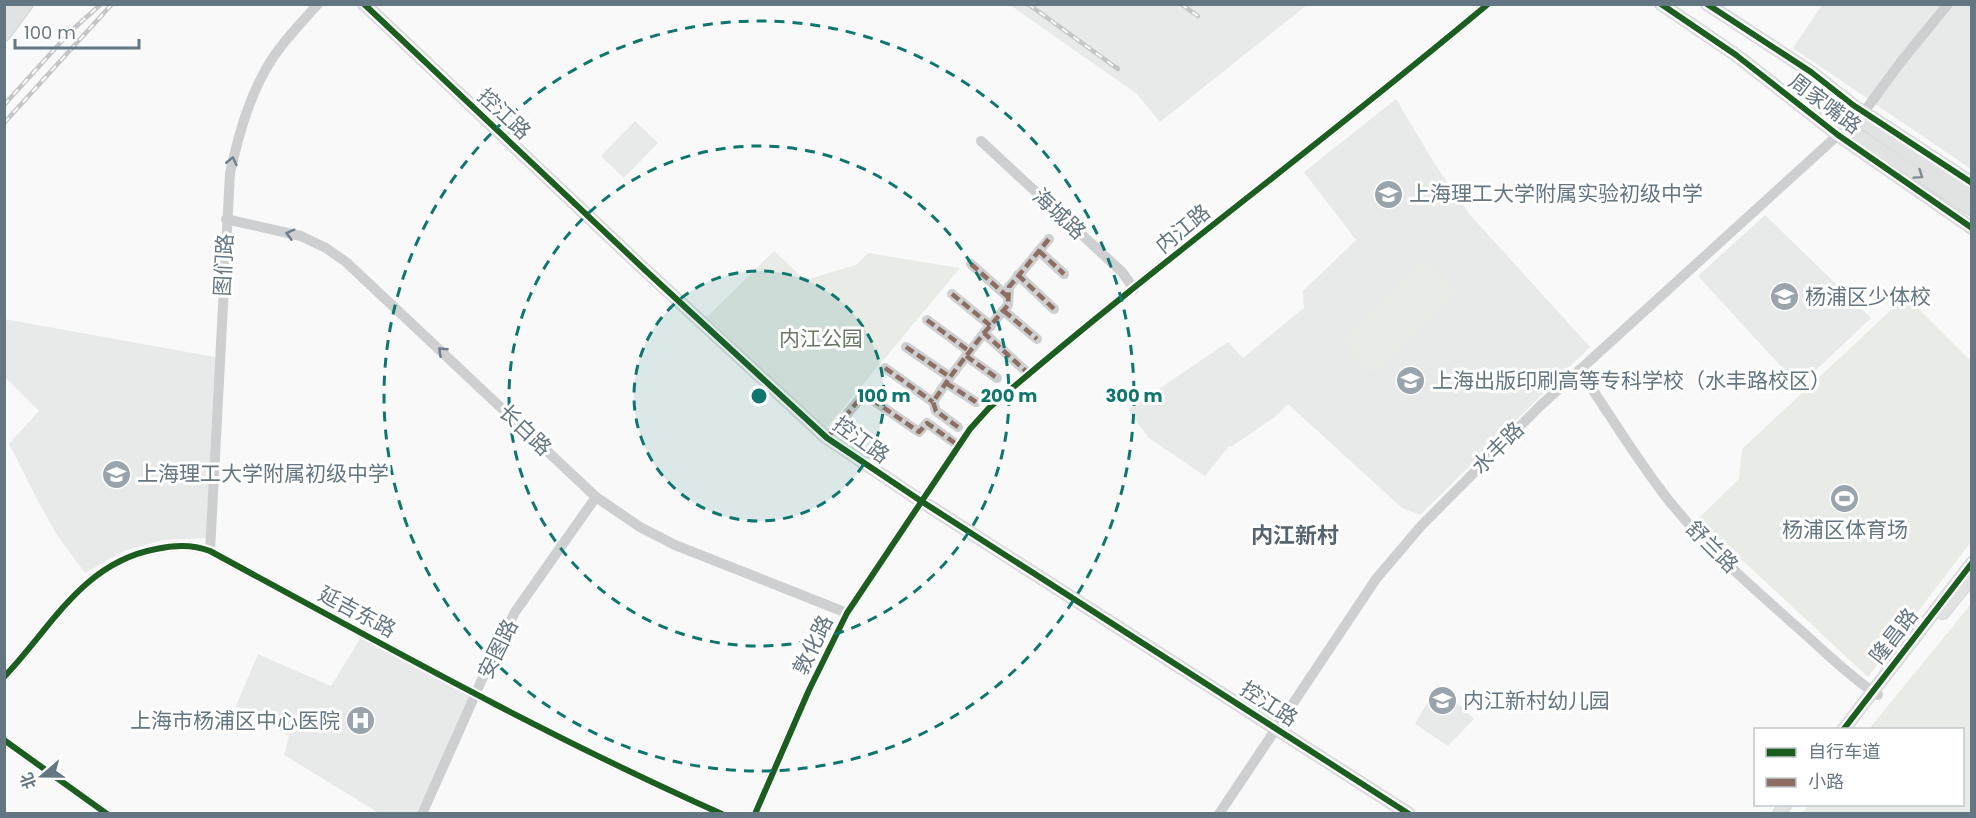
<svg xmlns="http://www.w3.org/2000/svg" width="1976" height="818" font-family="Poppins,'Noto Sans SC',sans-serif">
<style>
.built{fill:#e8e9e9}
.park{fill:#e8ebe6}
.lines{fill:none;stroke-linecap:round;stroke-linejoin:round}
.major-casing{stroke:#d5d6d7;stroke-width:14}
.highway-casing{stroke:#d5d6d6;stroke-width:16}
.minor{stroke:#cecfd0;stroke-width:10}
.major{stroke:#e1e2e2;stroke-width:12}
.highway{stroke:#e1e2e2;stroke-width:15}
.rail-casing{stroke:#c3c5c6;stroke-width:4.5}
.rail{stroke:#fff;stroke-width:2;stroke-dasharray:7;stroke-linecap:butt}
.quiet{stroke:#8d6e63;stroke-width:4.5;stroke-dasharray:9 4.5;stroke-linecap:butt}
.cycleway-casing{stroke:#fff;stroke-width:10}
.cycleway{stroke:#1b5e20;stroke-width:6}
.oneway{stroke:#707f8b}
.oneway2{stroke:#7e8c96}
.ring{fill:none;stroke:#0f766e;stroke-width:3;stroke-dasharray:10 8}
.labels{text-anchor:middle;stroke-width:6;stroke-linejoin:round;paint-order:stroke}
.street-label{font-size:21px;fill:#657683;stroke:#fff}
.poi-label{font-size:21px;fill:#657683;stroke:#fff;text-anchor:start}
.park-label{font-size:21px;fill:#687a64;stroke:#fff}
.neighbourhood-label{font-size:22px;font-weight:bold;fill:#57646e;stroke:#fff}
.centre{fill:#0f766e;stroke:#fff;stroke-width:3}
.ring-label{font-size:18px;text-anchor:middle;font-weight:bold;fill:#0f766e;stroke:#fff;stroke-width:6;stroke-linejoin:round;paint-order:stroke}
</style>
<rect width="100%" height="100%" fill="#f9f9f9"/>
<g class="built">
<polygon points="1010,5 1307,5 1160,122 1137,94"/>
<polygon points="1822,5 1971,5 1971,169 1793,48"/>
<polygon points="1396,99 1436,166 1471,216 1590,347 1420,515 1402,508 1288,404 1275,417 1231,447 1229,446 1205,476 1149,438 1128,410 1228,342 1243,358 1304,308 1303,291 1356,240 1304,172"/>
<polygon points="635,121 658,143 624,178 601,156"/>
<polygon points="1765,215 1871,318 1799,386 1698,276"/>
<polygon points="4,319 215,357 206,538 163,540 124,551 85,573 57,535 39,503 9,444 39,411 5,377"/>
<polygon points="361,637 472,696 416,814 379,813 284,755 289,736 236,706 258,654 331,686"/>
<polygon points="1438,684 1474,719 1448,746 1415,724"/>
</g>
<g class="park">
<polygon points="774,251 805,280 856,265 868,253 960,268 826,429 707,317"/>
<polygon points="1428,259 1457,290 1372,374 1342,341 1388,294"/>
<polygon points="1906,296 1971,361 1971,542 1868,677 1698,519 1739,479 1742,449"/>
<polygon points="1971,604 1971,813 1802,813 1809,805 1962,804 1962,730 1869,729"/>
</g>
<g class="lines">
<defs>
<g id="major">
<polyline points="364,4 645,270 827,438 921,501 1409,814"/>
<polyline points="1661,4 1736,55 1838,135 1972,228"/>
<polyline points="1707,4 1811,72 1853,105 1972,183"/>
<polyline points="4,35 27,4"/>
<polyline points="1792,92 1972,210"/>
<polyline points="1847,110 1879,134 1972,196"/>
<polyline points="1943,613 1972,577"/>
<polyline points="1843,730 1972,563"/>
<polyline points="1779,814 1786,804"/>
</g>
<polyline id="highway" points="4,24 19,4"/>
</defs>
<use href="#major" class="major-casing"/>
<use href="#highway" class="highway-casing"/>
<g class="minor">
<polyline points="1864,112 1900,63 1948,4"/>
<polyline points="981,141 1122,272 1134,289"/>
<polyline points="226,219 301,236 326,248 346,262 596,497 640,527 675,545 847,613"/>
<polyline points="1039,251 1064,274"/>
<polyline points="971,264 1008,297"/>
<polyline points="1018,275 1054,309"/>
<polyline points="952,294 991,326"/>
<polyline points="1004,311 1037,339"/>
<polyline points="927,320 969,351"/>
<polyline points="984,333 1008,305 1009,287 1049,239"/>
<polyline points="906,347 950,377"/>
<polyline points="966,356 997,378"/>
<polyline points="885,368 933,402"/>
<path d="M1579,370C1610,414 1637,461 1670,502C1708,549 1753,588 1797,627C1821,648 1852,679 1878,695"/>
<polyline points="946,383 976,402"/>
<polyline points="958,427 936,411 933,402 950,377 984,333 1029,374"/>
<polyline points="827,438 864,394 919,432 927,423 959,446"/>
<path d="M210,551L230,173C239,133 250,93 272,59C285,39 302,22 318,4"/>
<path d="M4,677C52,627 82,563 156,549C174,545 192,544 210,551C378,642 546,736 722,814"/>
<polyline points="4,740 107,814"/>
<polyline points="422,814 488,666 515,612 596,497"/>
<path d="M755,814L809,690L847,613L970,429L989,408C1151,268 1324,142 1488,4"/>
<polyline points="1219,814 1376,579 1421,526 1539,407 1838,135"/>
</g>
<use href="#major" class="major"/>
<use href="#highway" class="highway"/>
<defs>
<g id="rail">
<polyline points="1028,4 1118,69"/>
<polyline points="1181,4 1198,16"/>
<polyline points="4,105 71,31 101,4"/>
<polyline points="4,123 112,4"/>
</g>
</defs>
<use href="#rail" class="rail-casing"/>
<use href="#rail" class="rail"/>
<g class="quiet">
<polyline points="1039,251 1064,274"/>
<polyline points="971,264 1008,297"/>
<polyline points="1018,275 1054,309"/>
<polyline points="952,294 991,326"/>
<polyline points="1004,311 1037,339"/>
<polyline points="927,320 969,351"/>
<polyline points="984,333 1008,305 1009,287 1049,239"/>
<polyline points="906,347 950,377"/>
<polyline points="966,356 997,378"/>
<polyline points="885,368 933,402"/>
<polyline points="946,383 976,402"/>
<polyline points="958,427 936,411 933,402 950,377 984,333 1029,374"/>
<polyline points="827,438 864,394 919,432 927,423 959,446"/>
</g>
<defs>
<g id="cycleway">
<polyline points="364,4 645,270 827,438 921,501 1409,814"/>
<polyline points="1661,4 1736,55 1838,135 1972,228"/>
<polyline points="1707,4 1811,72 1853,105 1972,183"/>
<path d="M4,677C52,627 82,563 156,549C174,545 192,544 210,551C378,642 546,736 722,814"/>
<polyline points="1843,730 1972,563"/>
<polyline points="4,740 107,814"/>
<path d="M755,814L809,690L847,613L970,429L989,408C1151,268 1324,142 1488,4"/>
</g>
</defs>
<use href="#cycleway" class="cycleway-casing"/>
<use href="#cycleway" class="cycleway"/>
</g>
<defs><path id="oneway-chevron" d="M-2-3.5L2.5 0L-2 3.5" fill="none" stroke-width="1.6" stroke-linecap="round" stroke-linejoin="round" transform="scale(1.5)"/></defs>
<g class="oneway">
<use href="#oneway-chevron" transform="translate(232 161) rotate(-77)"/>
<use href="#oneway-chevron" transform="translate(290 234) rotate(-165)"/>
<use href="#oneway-chevron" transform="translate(442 351) rotate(-137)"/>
</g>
<use class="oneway2" href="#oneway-chevron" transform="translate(1919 175) rotate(34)"/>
<circle cx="759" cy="396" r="125" fill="#0f766e" fill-opacity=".12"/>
<g class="ring">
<circle cx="759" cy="396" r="125"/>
<circle cx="759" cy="396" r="250"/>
<circle cx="759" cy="396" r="375"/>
</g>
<defs>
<symbol id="school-disc" viewBox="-11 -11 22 22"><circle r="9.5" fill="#99a4ac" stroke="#fff"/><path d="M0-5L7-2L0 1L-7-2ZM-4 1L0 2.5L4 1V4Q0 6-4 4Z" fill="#fff"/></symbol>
<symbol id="university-disc" viewBox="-11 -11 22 22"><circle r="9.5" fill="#99a4ac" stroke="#fff"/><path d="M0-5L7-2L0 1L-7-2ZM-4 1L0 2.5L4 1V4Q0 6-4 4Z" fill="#fff"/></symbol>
<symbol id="stadium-disc" viewBox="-11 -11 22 22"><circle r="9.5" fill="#99a4ac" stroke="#fff"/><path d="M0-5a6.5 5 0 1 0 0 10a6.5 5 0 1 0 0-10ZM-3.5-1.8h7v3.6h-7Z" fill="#fff"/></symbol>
<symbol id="hospital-disc" viewBox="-11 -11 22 22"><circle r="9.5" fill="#99a4ac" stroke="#fff"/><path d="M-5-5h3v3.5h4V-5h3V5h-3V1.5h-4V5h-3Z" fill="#fff"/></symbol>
</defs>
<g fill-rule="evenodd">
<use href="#school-disc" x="1372" y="178" width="33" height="33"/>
<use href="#school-disc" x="1768" y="280" width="33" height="33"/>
<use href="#university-disc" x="1394" y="364" width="33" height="33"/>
<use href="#school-disc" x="100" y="458" width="33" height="33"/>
<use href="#stadium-disc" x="1828" y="482" width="33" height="33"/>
<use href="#school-disc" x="1426" y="684" width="33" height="33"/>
<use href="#hospital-disc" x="344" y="704" width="33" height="33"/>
</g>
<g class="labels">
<g class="street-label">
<text transform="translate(1825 104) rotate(37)" y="7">周家嘴路</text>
<text transform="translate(504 114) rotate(43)" y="7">控江路</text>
<text transform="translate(1059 214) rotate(43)" y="7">海城路</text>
<text transform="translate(1183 229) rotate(-39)" y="7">内江路</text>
<text transform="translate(224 265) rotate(-87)" y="7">图们路</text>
<text transform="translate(525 430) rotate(44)" y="7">长白路</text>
<text transform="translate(861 440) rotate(36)" y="7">控江路</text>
<text transform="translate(1498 448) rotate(-45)" y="7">水丰路</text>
<text transform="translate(1712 547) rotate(45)" y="7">舒兰路</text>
<text transform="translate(357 612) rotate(28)" y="7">延吉东路</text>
<text transform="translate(1894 636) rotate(-52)" y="7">隆昌路</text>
<text transform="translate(813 645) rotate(-64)" y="7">敦化路</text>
<text transform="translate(498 649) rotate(-64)" y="7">安图路</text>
<text transform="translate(1269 704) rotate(33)" y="7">控江路</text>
</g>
<g class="poi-label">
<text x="1409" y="201">上海理工大学附属实验初级中学</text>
<text x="1805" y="304">杨浦区少体校</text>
<text x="1432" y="388">上海出版印刷高等专科学校（水丰路校区）</text>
<text x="137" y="481">上海理工大学附属初级中学</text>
<text x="1845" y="537" text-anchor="middle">杨浦区体育场</text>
<text x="1463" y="708">内江新村幼儿园</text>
<text x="340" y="728" text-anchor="end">上海市杨浦区中心医院</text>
</g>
<g class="park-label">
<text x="821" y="346">内江公园</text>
</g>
<g class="neighbourhood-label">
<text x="1295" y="543">内江新村</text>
</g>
</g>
<circle cx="759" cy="396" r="9" class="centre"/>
<g class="ring-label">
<text x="884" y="402">100 m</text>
<text x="1009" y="402">200 m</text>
<text x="1134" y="402">300 m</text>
</g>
<rect width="1976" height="818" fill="none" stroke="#657683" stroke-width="12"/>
<rect x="1754" y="728" width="210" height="78" fill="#ffffff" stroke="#c1c8cd" stroke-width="1.5"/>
<rect x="1766" y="748" width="30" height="9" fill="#1b5e20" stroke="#c1c8cd" stroke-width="1.5"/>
<text x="1808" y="758" font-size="18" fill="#657683">自行车道</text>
<rect x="1766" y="778" width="30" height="9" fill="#8d6e63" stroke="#c1c8cd" stroke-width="1.5"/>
<text x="1808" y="788" font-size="18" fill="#657683">小路</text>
<g transform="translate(42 776) rotate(250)" stroke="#ffffff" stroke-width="4.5" paint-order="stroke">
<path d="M0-4.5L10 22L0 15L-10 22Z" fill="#657683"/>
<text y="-9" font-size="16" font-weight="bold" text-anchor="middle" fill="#657683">北</text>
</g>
<path d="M15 39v9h124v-9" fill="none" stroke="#657683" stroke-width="3"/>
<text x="24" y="39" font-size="18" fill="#657683" stroke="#ffffff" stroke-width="4.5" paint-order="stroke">100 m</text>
</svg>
